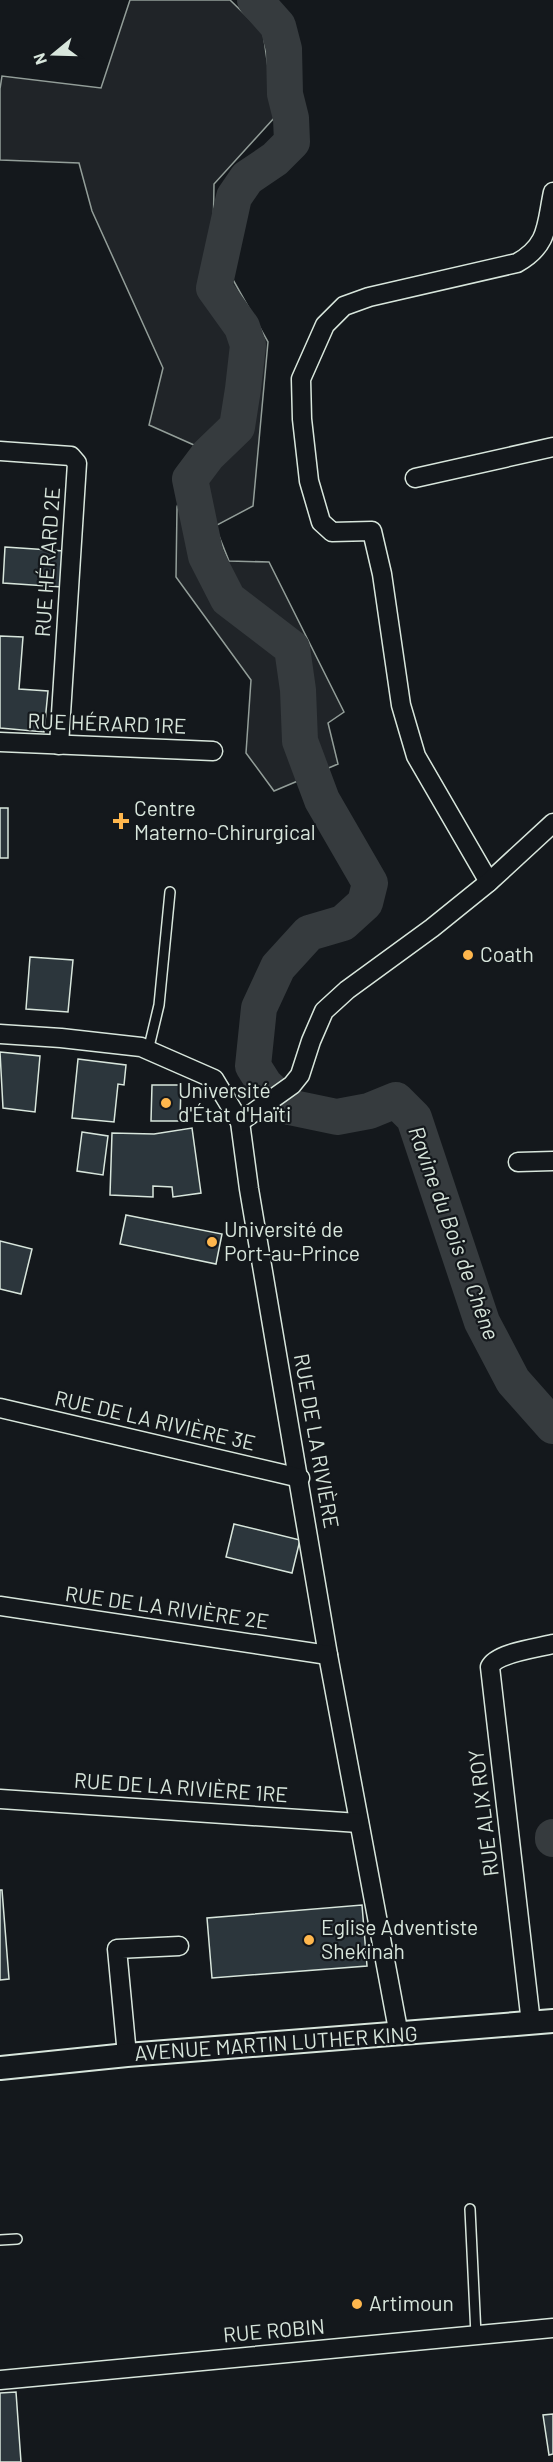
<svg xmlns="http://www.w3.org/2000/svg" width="553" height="2462" font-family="Barlow,sans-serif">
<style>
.green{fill:#202428;stroke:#939e99;stroke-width:1.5}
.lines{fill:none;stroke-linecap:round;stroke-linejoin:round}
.river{stroke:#363b3e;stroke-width:36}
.building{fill:#2c363c;stroke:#d8e6dc;stroke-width:1.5}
.service-casing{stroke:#d8e6dc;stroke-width:12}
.minor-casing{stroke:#d8e6dc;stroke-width:21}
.tertiary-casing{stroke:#d8e6dc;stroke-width:26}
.service{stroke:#14181c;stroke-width:9}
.minor{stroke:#14181c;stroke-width:18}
.tertiary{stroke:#14181c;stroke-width:22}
.poi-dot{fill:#ffb74d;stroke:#14181c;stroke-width:2}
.labels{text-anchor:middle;stroke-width:4.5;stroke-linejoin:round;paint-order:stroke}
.street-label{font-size:21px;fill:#d8e6dc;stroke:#14181c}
.poi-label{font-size:21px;fill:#d8e6dc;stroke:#14181c;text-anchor:start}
.water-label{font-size:22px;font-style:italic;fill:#d8e6dc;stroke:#14181c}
</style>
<rect width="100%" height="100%" fill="#14181c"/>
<polygon class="green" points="130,0 230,0 263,32 275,117 214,184 213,244 268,342 253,506 215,526 229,561 269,562 344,712 328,723 338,764 274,791 246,753 251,680 176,577 177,507 194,445 149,425 163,368 92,211 79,163 0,160 0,89 2,76 101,88"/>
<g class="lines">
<g class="river">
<polyline points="255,0 278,26 284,49 285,94 291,118 292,142 275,159 247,178 234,197 214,288 242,327 248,345 243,389 237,427 208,455 190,479 206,556 228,599 292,648 298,690 300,741 322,800 370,883 365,903 343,923 309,933 278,967 259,1008 253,1066 265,1085 289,1107 337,1117 369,1111 396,1100 414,1118 482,1322 513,1381 553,1426"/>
<polyline points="553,1837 553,1839"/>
</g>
</g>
<g class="building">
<polygon points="5,547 64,551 62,587 3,583"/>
<polygon points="0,636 23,637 19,689 48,691 44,732 0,728"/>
<rect x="0" y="808" width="8" height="50"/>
<polygon points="30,957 73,960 68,1012 26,1009"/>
<polygon points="0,1052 40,1056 35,1112 3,1108"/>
<polygon points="78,1059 126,1065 124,1085 118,1084 114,1122 72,1118"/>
<polygon points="152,1085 181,1085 180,1121 151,1121"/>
<polygon points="192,1128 201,1193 173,1197 172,1187 153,1186 153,1197 110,1195 112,1133 154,1134"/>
<polygon points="82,1132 108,1136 103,1175 77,1171"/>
<polygon points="126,1215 222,1234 216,1264 120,1244"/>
<polygon points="0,1241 32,1249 21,1294 0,1289"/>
<polygon points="234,1524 300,1540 292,1573 226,1557"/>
<polygon points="0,1890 2,1890 9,1979 0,1980"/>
<polygon points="362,1905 367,1966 212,1978 207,1918"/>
<polygon points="16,2392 21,2462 0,2462 0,2393"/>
<polygon points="553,2414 553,2454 549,2455 543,2415"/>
</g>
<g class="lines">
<defs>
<g id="service">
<polyline points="148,1051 159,1005 170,892"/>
<polyline points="470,2209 476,2335"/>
<polyline points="0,2240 17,2239"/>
</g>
<g id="minor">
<polyline points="0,451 71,456 77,463 59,745"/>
<polyline points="415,478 553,447"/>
<polyline points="0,742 213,751"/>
<path d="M489,882L416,756L401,705L382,574L372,531L332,532L321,522L309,481L302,419L301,379L325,325L344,306L369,297L517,263C549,245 546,225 553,192"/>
<polyline points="0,1034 61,1038 141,1047 214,1079 240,1122 249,1189 328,1655 399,2035"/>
<polyline points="240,1122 292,1085 300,1075 311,1041 324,1011 347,990 432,928 489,882 553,823"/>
<polyline points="518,1162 553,1161"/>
<polyline points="0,1408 300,1478"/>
<polyline points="0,1606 328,1655"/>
<polyline points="0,1799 359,1823"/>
<path d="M531,2023L490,1667C496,1653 538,1648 553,1644"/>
<polyline points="127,2055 117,1949 179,1946"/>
<polyline points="0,2380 553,2328"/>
</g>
<polyline id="tertiary" points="0,2068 127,2055 553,2021"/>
</defs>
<use href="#service" class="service-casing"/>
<use href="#minor" class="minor-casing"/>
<use href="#tertiary" class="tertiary-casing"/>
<use href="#service" class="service"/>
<use href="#minor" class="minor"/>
<use href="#tertiary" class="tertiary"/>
</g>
<g class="poi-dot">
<path d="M118 812h6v6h6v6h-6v6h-6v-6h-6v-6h6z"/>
<circle cx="468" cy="955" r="6"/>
<circle cx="166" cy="1103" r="6"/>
<circle cx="212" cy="1242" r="6"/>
<circle cx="309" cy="1940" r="6"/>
<circle cx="357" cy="2304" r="6"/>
</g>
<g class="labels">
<g class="street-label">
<text transform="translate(48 562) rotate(-86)" y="7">RUE HÉRARD 2E</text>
<text transform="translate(107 724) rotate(2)" y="7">RUE HÉRARD 1RE</text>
<text transform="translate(155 1421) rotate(13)" y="7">RUE DE LA RIVIÈRE 3E</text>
<text transform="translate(316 1441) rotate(80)" y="7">RUE DE LA RIVIÈRE</text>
<text transform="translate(167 1608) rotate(8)" y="7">RUE DE LA RIVIÈRE 2E</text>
<text transform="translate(181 1788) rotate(4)" y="7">RUE DE LA RIVIÈRE 1RE</text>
<text transform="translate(484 1813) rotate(-97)" y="7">RUE ALIX ROY</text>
<text transform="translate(276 2044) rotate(-4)" y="7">AVENUE MARTIN LUTHER KING</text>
<text transform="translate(274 2331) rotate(-5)" y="7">RUE ROBIN</text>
</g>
<g class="poi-label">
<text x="134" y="816">Centre<tspan x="134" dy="24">Materno-Chirurgical</tspan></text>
<text x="480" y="962">Coath</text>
<text x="178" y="1098">Université<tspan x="178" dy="24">d'État d'Haïti</tspan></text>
<text x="224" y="1237">Université de<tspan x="224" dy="24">Port-au-Prince</tspan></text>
<text x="321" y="1935">Eglise Adventiste<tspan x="321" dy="24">Shekinah</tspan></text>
<text x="369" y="2311">Artimoun</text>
</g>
<g class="water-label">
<text transform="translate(454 1233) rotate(70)" y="8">Ravine du Bois de Chêne</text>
</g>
</g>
<g transform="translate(54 54) rotate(251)" stroke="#14181c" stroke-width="4.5" paint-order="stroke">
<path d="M0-4.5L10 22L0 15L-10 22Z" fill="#d8e6dc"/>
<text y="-9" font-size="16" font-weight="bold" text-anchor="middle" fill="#d8e6dc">N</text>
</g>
</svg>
